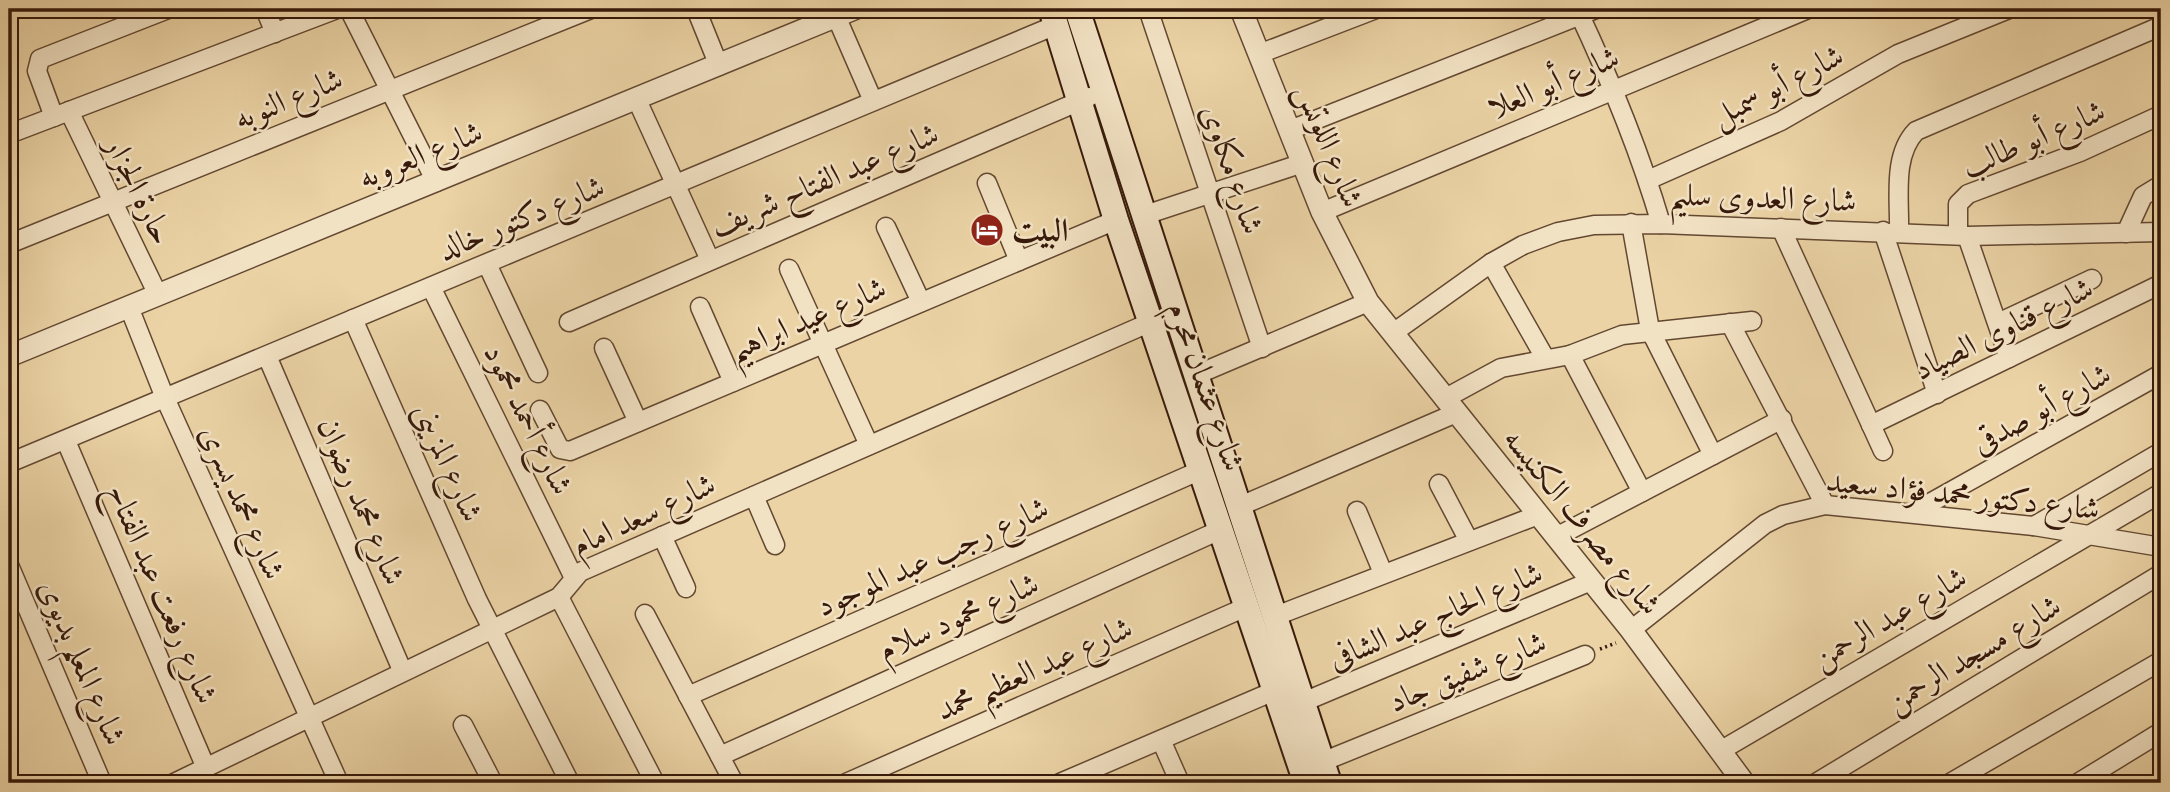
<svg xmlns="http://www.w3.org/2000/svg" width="2170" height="792" font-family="'EB Garamond',Amiri,serif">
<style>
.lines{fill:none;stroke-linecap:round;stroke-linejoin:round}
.minor-casing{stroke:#634831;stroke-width:21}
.tertiary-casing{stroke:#634831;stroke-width:24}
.secondary-casing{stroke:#36190a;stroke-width:28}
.path{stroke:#36190a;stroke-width:3.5;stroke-dasharray:2 3.5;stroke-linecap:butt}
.minor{stroke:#f2e2c4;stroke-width:18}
.tertiary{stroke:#f2e2c4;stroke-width:21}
.secondary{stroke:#f2e2c4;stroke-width:24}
.labels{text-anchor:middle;stroke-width:5;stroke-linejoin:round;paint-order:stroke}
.street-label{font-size:32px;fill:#36190a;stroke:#f2e2c4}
.poi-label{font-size:32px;font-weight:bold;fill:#36190a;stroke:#f2e2c4;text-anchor:start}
</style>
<rect width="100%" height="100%" fill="#ebd3a5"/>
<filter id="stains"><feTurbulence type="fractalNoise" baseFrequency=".00286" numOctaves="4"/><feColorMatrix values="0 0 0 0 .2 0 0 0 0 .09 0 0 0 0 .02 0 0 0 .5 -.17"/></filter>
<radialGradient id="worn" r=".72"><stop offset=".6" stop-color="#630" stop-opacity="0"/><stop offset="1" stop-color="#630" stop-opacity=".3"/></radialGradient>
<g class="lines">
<defs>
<g id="minor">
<polyline points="265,9 275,33"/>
<polyline points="349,9 436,182"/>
<polyline points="696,9 719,66"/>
<polyline points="1148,9 1262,348"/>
<path d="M1577,9C1610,79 1639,149 1661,224"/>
<polyline points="836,16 873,101"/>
<polyline points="1259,54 1376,9"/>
<polyline points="637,100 710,260"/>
<polyline points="69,111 158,295"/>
<polyline points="54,117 37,71 40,59 168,9"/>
<polyline points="1290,130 1596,9"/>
<polyline points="9,134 337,9"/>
<polyline points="1648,180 1781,121 1898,54 2009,9"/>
<polyline points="987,183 1019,261"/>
<polyline points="1322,212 1808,9"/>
<polyline points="1145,215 1303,163"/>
<polyline points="1631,223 1650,330 1713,455"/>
<polyline points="886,227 921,302"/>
<polyline points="1781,228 1883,451"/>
<polyline points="1883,231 1937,394"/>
<path d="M1899,232C1900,199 1892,156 1916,131L2161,26"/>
<polyline points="2126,233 2143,196 2161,185"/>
<polyline points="1958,235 1958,204 1968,194 2080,152 2161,115"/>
<polyline points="1967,236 2009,358"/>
<polyline points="9,244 591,9"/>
<polyline points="1491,263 1545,358"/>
<polyline points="487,264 538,373"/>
<polyline points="789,269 869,445"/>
<polyline points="431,287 574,578"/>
<polyline points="129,307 165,398 339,783"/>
<polyline points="700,307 733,382"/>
<polyline points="353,319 477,599 570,783"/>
<polyline points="569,322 1089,97"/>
<polyline points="1730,323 1825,505"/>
<polyline points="1998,323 2092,279"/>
<polyline points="1393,333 1491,263 1523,245 1558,232 1594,225 1661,224 1967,236 2161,232"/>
<polyline points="604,348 638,422"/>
<polyline points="1570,355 1642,492"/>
<polyline points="267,356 402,670"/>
<polyline points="1196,375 1368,302"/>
<polyline points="1444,399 1501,368 1570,355 1622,335 1752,321"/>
<polyline points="540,410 560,449 570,451 1116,220"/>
<polyline points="1871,425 2161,284"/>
<polyline points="66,441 206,768"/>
<polyline points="9,463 1056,25"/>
<polyline points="1439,484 1469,541"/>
<polyline points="754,496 775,545"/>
<polyline points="1238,507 1456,413"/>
<polyline points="1357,511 1383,573"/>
<polyline points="1912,513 2161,374"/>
<polyline points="2034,526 2161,452"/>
<polyline points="662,536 686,588"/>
<polyline points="1556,537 1782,419"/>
<polyline points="9,565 102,783"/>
<polyline points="559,597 655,783"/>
<polyline points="645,614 734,783"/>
<polyline points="1273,617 1538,515"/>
<polyline points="1631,630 1765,524 1783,515 1825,505 2034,526 2161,547"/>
<polyline points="688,696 1201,470"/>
<polyline points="1301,703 1591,581"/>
<polyline points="463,725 493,783"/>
<polyline points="1161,740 1180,783"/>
<polyline points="1720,751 2161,493"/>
<polyline points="720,756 1220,530"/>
<polyline points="1322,762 1585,655"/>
<polyline points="174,783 559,597 580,572 1151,322"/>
<polyline points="846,783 1246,607"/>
<polyline points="1060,783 1274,691"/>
<polyline points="1816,783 2161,574"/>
<polyline points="1950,783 2161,661"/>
<polyline points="2078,783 2161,732"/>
</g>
<g id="tertiary">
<polyline points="1241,9 1322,212 1368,302 1631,630 1744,783"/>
<polyline points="9,356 854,9"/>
</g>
<g id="secondary">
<polyline points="1051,9 1116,220 1306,783"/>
<polyline points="1077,9 1329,783"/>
</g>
</defs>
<use href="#minor" class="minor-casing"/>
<use href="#tertiary" class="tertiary-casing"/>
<use href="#secondary" class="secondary-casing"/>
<polyline class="path" points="1600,649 1616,643"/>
<use href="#minor" class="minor"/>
<use href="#tertiary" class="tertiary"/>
<use href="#secondary" class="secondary"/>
</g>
<defs>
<symbol id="hotel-disc" viewBox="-11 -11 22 22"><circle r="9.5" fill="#8f2418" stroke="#f2e2c4"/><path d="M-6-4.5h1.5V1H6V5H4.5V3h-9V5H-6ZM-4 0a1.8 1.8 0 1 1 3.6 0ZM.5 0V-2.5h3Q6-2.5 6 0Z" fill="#fff"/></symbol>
</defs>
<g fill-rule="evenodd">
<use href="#hotel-disc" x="968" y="211" width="38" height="38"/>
</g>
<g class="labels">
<g class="street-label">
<text transform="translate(1553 82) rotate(-23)" y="11">شارع أبو العلا</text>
<text transform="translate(1777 85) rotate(-27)" y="11">شارع أبو سمبل</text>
<text transform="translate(288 98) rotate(-22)" y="11">شارع النوبه</text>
<text transform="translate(2033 138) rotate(-23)" y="11">شارع أبو طالب</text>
<text transform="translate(1330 145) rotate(68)" y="11">شارع اللوتس</text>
<text transform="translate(420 154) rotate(-22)" y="11">شارع العروبه</text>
<text transform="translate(1233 169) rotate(71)" y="11">شارع مكاوى</text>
<text transform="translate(824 179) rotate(-23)" y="11">شارع عبد الفتاح شريف</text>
<text transform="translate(140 190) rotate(64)" y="11">حارة الجزار</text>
<text transform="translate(1763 197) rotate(2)" y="11">شارع العدوى سليم</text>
<text transform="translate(521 217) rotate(-22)" y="11">شارع دكتور خالد</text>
<text transform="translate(807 318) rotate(-23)" y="11">شارع عيد ابراهيم</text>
<text transform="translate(2003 328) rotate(-26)" y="11">شارع قناوى الصياد</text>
<text transform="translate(1207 386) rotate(71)" y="11">شارع عثمان محرم</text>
<text transform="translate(2041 408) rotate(-29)" y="11">شارع أبو صدقى</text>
<text transform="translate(529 419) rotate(64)" y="11">شارع أحمد محمود</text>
<text transform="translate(449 462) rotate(66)" y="11">شارع المزينى</text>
<text transform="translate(1963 494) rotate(6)" y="11">شارع دكتور محمد فؤاد سعيد</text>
<text transform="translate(362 501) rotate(67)" y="11">شارع محمد رضوان</text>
<text transform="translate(243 502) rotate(66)" y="11">شارع محمد يسرى</text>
<text transform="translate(643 514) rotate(-25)" y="11">شارع سعد امام</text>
<text transform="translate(1583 521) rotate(51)" y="11">شارع مصرف الكنيسه</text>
<text transform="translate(932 556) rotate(-24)" y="11">شارع رجب عبد الموجود</text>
<text transform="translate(163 593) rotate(67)" y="11">شارع رفعت عبد الفتاح</text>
<text transform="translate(1435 615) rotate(-23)" y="11">شارع الحاج عبد الشافى</text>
<text transform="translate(958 616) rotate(-24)" y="11">شارع محمود سلام</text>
<text transform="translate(1889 617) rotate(-30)" y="11">شارع عبد الرحمن</text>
<text transform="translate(1973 653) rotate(-31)" y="11">شارع مسجد الرحمن</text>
<text transform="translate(83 662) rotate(67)" y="11">شارع المعلم بديوى</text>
<text transform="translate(1034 668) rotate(-24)" y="11">شارع عبد العظيم محمد</text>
<text transform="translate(1467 671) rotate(-22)" y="11">شارع شفيق جاد</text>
</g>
<g class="poi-label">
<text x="1012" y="241">البيت</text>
</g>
</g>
<rect width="2170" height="792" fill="none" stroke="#ebd3a5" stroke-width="35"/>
<rect x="10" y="10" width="2149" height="771" fill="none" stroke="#36190a" stroke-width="3.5"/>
<rect x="18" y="18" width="2135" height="757" fill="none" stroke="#36190a" stroke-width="2"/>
<rect width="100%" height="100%" filter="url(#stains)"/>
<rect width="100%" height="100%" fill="url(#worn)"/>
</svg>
